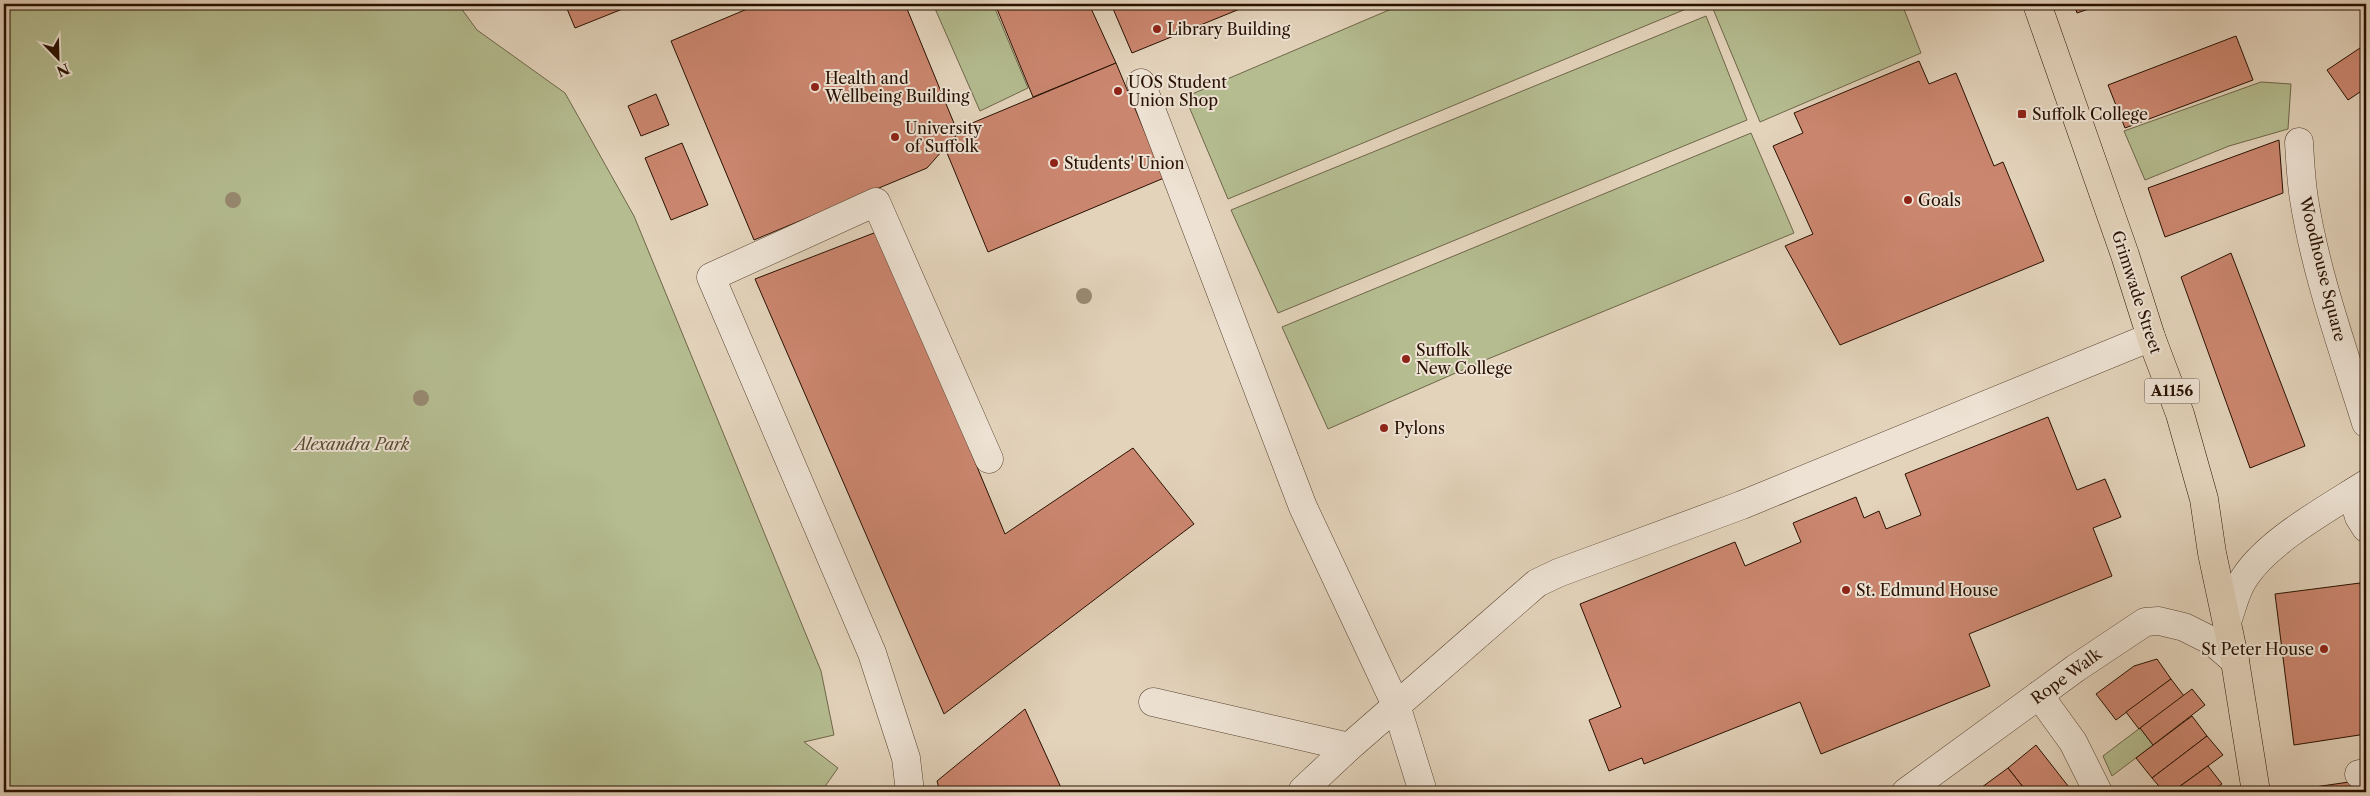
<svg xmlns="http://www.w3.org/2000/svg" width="2370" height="796" font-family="'Libre Caslon Text',serif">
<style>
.green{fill:#b4bc90;stroke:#6e6648}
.building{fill:#cb866f;stroke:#281000}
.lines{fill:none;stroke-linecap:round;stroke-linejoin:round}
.minor-casing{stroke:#57412f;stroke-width:29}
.major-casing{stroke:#281000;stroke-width:29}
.minor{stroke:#ede2d3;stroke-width:28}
.major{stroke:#e3d3bb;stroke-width:28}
.tree{fill:#978970}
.poi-dot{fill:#8f2418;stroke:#ede2d3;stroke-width:2}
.labels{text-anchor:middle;stroke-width:4;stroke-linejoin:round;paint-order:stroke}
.shield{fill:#ede2d3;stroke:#634f3f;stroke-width:1}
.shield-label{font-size:15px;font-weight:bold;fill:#281000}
.poi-label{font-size:16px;fill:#281000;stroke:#ede2d3;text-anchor:start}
.street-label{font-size:16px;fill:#281000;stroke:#ede2d3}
.park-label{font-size:16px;font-style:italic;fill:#594c32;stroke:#ede2d3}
</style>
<rect width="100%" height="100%" fill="#e3d3bb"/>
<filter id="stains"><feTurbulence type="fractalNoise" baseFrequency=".004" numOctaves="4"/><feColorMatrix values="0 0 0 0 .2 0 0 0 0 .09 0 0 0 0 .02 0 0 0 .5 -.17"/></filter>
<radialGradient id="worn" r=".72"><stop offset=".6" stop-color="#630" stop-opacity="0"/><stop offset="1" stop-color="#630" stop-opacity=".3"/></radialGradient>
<g class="green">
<polygon points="4,4 458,4 477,30 565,93 634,216 821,671 834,735 804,742 838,768 821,792 4,792"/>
<polygon points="933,4 993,4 1028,88 980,111"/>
<polygon points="1403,4 1698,4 1228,199 1185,97"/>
<polygon points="1711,4 1902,4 1921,53 1760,122"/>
<polygon points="1706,16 1747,120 1278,313 1231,210"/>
<polygon points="2261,82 2291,84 2288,129 2229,146 2145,180 2124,131"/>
<polygon points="1751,133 1794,233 1483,361 1328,429 1282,327"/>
<polygon points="2140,728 2153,745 2112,776 2103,756"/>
</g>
<g class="building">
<polygon points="565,4 635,4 575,28"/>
<polygon points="759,4 905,4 958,133 927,168 754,240 671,41"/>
<polygon points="995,4 1089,4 1116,63 1033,97"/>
<polygon points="1111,4 1252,4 1132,53"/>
<polygon points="2074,4 2103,4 2077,13"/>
<polygon points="2236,36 2253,80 2125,128 2108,85"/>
<polygon points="2366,44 2366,88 2348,100 2327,70"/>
<polygon points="1919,61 1929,84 1956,73 1994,166 2003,162 2044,261 1840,345 1785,246 1813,234 1773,146 1803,133 1794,113"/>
<polygon points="1116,63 1164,178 988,252 945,148 965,126"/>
<polygon points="656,94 669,125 641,136 628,106"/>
<polygon points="2279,140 2283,193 2165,237 2148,188"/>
<polygon points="682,143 708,205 671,220 645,158"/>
<polygon points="879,231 1005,534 1133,448 1194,524 944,714 755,279"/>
<polygon points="2231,253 2305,446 2250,468 2181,277"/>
<polygon points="2048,417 2077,490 2105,479 2121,517 2093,528 2112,576 1969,634 1990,686 1821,754 1800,702 1644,764 1642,758 1609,771 1589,720 1621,707 1580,604 1735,542 1745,566 1801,542 1793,523 1856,497 1864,518 1879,511 1886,529 1921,515 1905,474"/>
<polygon points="2360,583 2366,628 2366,734 2294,745 2275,594"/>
<polygon points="2157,659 2171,679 2116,720 2096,694 2134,666"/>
<polygon points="2171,679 2184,696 2139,729 2126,712"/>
<polygon points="2192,689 2205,705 2153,745 2140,728"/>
<polygon points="1025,709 1063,792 940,792 937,781"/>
<polygon points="2192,716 2207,736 2152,778 2136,758"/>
<polygon points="2207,736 2223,755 2172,792 2164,792 2152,778"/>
<polygon points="2036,745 2072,791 2069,792 2027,792 2008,768"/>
<polygon points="2208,766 2222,784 2210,792 2172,792"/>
<polygon points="2008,768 2027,792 1980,792 1978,790"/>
<polygon points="2356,781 2357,788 2366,787 2366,792 2302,792 2301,789"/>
</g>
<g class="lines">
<defs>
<g id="minor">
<polyline points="1141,83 1303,507 1396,705 1423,792"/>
<path d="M2299,142C2300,160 2301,180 2304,199C2316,275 2343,349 2366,423"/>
<polyline points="2352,493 2359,517 2366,528"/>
<path d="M2228,619C2233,605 2236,589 2245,577C2268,541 2330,507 2366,484"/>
<polyline points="2039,695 2073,742 2098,792"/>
<polyline points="1153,702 1349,747 1537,583 1558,573 1742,505 2151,337"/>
<polyline points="2359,774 2366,773"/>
<polyline points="1303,790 1349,747"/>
<polyline points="910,792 906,758 872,653 711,277 876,202 989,459"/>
<polyline points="1906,792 2076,668 2145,622 2159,621 2184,627 2212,641 2235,661"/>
</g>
<polyline id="major" points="2037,4 2125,255 2151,337 2180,414 2204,499 2212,553 2235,661 2256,792"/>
</defs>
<use href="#minor" class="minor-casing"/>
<use href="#major" class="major-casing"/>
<use href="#minor" class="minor"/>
<use href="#major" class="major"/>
</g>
<g class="tree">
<circle cx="233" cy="200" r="8"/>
<circle cx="1084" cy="296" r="8"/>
<circle cx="421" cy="398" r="8"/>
</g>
<g class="poi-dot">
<circle cx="1157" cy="29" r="5"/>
<circle cx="815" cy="87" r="5"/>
<circle cx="1118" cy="91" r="5"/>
<rect x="2017" y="109" width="10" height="10" rx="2.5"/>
<circle cx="895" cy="137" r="5"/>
<circle cx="1054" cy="163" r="5"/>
<circle cx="1908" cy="200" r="5"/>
<circle cx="1406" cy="359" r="5"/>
<circle cx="1384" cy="428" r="5"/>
<circle cx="1846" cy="590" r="5"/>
<circle cx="2324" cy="649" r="5"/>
</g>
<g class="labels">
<rect class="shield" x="2144.5" y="378.5" width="55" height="25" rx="4"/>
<g class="shield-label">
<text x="2172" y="396">A1156</text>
</g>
<g class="poi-label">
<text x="1167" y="35">Library Building</text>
<text x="825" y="84">Health and<tspan x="825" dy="18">Wellbeing Building</tspan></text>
<text x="1128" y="88">UOS Student<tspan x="1128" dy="18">Union Shop</tspan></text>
<text x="2032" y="120">Suffolk College</text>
<text x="905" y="134">University<tspan x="905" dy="18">of Suffolk</tspan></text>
<text x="1064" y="169">Students' Union</text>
<text x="1918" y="206">Goals</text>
<text x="1416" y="356">Suffolk<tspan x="1416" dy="18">New College</tspan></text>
<text x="1394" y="434">Pylons</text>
<text x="1856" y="596">St. Edmund House</text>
<text x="2314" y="655" text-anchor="end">St Peter House</text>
</g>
<g class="street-label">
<text transform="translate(2323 269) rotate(76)" y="6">Woodhouse Square</text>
<text transform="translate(2137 292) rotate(72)" y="6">Grimwade Street</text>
<text transform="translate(2066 676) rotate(-36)" y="6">Rope Walk</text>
</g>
<g class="park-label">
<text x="352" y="450">Alexandra Park</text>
</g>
</g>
<rect width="2370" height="796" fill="none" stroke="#e3d3bb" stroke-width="20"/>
<rect x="5" y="5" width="2360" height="786" fill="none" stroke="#281000" stroke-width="2.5"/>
<rect x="10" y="10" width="2350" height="776" fill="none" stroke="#281000"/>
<g transform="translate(58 58) rotate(157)" stroke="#ede2d3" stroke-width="4" paint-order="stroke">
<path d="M0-4L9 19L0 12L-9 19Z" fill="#281000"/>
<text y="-8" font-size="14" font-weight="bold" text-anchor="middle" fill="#281000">N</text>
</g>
<rect width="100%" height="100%" filter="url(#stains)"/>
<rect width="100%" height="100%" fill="url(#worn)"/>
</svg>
